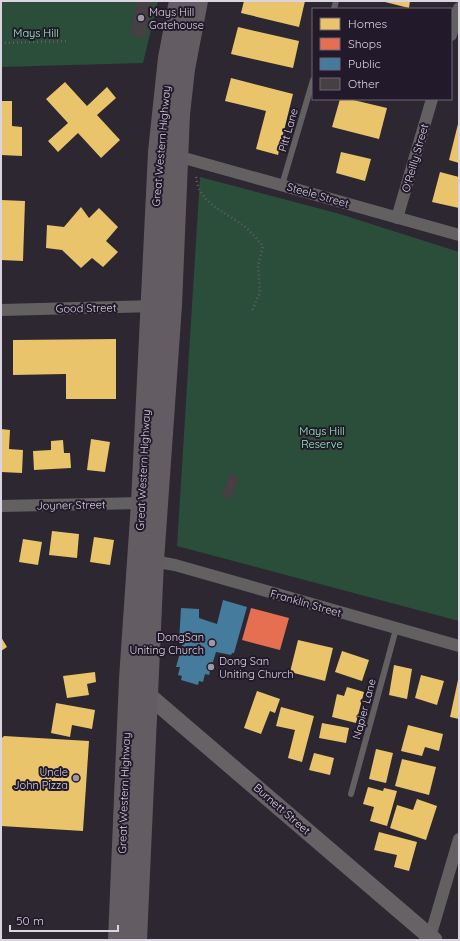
<svg xmlns="http://www.w3.org/2000/svg" width="460" height="941" font-family="Quicksand,sans-serif">
<style>
.green{fill:#2a4e3a}
.homes{fill:#e9c46a}
.shops{fill:#e76f51}
.public{fill:#457b9d}
.building{fill:#463f43}
.lines{fill:none;stroke-linecap:round;stroke-linejoin:round}
.path{stroke:#625e63;stroke-width:2.5;stroke-dasharray:1 3;stroke-linecap:butt}
.lane{stroke:#636062;stroke-width:6}
.street{stroke:#636062;stroke-width:12}
.secondary{stroke:#676266;stroke-width:17}
.highway{stroke:#635d63;stroke-width:22}
.poi-dot{fill:#9d98a3;stroke:#221a2b;stroke-width:1.5}
.labels{text-anchor:middle;stroke-width:4;stroke-linejoin:round;paint-order:stroke}
.poi-label{font-size:11px;fill:#dad5e1;stroke:#221a2b;text-anchor:start}
.park-label{font-size:11px;fill:#98f4bb;stroke:#221a2b}
.street-label{font-size:11px;fill:#dad5e1;stroke:#221a2b}
</style>
<rect width="100%" height="100%" fill="#2c2731"/>
<g class="green">
<polygon points="1,1 158,1 143,63 1,67"/>
<polygon points="200,177 340,214 459,252 459,621 177,546"/>
</g>
<g class="homes">
<polygon points="244,1 305,1 299,27 241,13"/>
<polygon points="381,1 410,1 409,8"/>
<polygon points="238,27 299,41 293,68 231,54"/>
<polygon points="231,78 293,94 278,155 256,149 266,111 225,101"/>
<polygon points="65,82 87,106 107,87 116,98 97,115 120,140 101,158 78,133 58,152 48,141 68,123 46,99"/>
<polygon points="340,99 349,99 387,108 379,139 332,127"/>
<polygon points="1,101 12,101 12,126 22,127 22,156 1,155"/>
<polygon points="458,124 459,124 459,163 449,160"/>
<polygon points="341,152 371,159 365,181 336,173"/>
<polygon points="440,172 459,177 459,208 432,202"/>
<polygon points="1,200 25,201 23,261 1,260"/>
<polygon points="81,207 89,218 99,208 118,227 106,241 118,252 103,267 92,258 81,268 62,250 46,248 47,225 64,227"/>
<polygon points="116,339 116,399 66,399 66,374 13,375 13,340"/>
<polygon points="1,429 10,430 9,449 23,450 22,473 1,472"/>
<polygon points="91,439 110,442 105,472 87,470"/>
<polygon points="63,440 64,453 70,453 71,468 34,470 33,451 51,450 51,441"/>
<polygon points="52,531 79,534 77,558 49,555"/>
<polygon points="94,537 114,540 110,565 90,562"/>
<polygon points="23,539 42,542 38,565 19,562"/>
<polygon points="1,637 7,647 1,651"/>
<polygon points="298,640 333,648 325,681 290,672"/>
<polygon points="342,651 369,660 362,681 335,672"/>
<polygon points="394,665 412,669 407,699 389,695"/>
<polygon points="95,672 96,682 87,684 89,695 67,698 63,676"/>
<polygon points="421,675 444,681 437,705 415,698"/>
<polygon points="458,680 459,680 459,719 450,717"/>
<polygon points="347,687 364,692 356,723 332,717 337,694 344,696"/>
<polygon points="257,691 280,699 275,713 270,711 261,734 244,728"/>
<polygon points="56,703 95,710 92,729 72,725 70,737 51,733"/>
<polygon points="281,707 314,716 302,762 288,758 295,730 276,726"/>
<polygon points="322,723 349,728 346,743 319,738"/>
<polygon points="408,725 443,734 439,751 425,747 422,756 401,751"/>
<polygon points="4,736 89,741 83,831 1,826 1,739"/>
<polygon points="376,749 393,753 386,783 369,779"/>
<polygon points="314,753 334,758 330,775 309,770"/>
<polygon points="402,759 436,767 429,795 395,786"/>
<polygon points="368,787 383,791 384,788 397,791 387,826 370,821 374,807 363,804"/>
<polygon points="417,799 437,806 426,840 390,828 397,805 413,810"/>
<polygon points="379,832 417,842 409,871 394,867 397,855 374,850"/>
</g>
<polygon class="shops" points="251,608 289,618 280,650 242,640"/>
<polygon class="public" points="223,600 247,607 234,653 232,653 231,655 216,652 209,675 205,674 203,682 199,681 198,685 181,680 182,676 178,675 180,667 176,667 183,642 187,643 186,641 179,641 181,608 199,609 199,618 217,624"/>
<g class="building">
<polygon points="137,1 153,1 145,38 130,35"/>
<polygon points="230,473 239,477 231,500 222,496"/>
</g>
<g class="lines">
<g class="path">
<polyline points="1,43 69,41"/>
<path d="M196,177C199,203 222,210 241,224C250,230 256,238 263,246L258,266L260,292L252,311"/>
</g>
<g class="lane">
<polyline points="334,9 336,1"/>
<polyline points="282,185 313,80"/>
<polyline points="351,794 396,629"/>
</g>
<g class="street">
<polyline points="451,35 459,8"/>
<polyline points="177,156 459,235"/>
<polyline points="397,218 432,99"/>
<polyline points="1,310 156,306"/>
<polyline points="1,506 142,503"/>
<polyline points="153,561 175,565 459,646"/>
<polyline points="430,937 459,839"/>
</g>
<polyline class="secondary" points="141,689 434,940"/>
<g class="highway">
<polyline points="119,940 130,679 142,503 159,152 169,58 180,1"/>
<polyline points="136,940 153,561 171,305 179,114 184,69 197,1"/>
</g>
</g>
<g class="poi-dot">
<circle cx="141" cy="18" r="4"/>
<circle cx="212" cy="643" r="4"/>
<circle cx="211" cy="667" r="4"/>
<circle cx="76" cy="778" r="4"/>
</g>
<g class="labels">
<g class="poi-label">
<text x="149" y="16">Mays Hill<tspan x="149" dy="13">Gatehouse</tspan></text>
<text x="204" y="641" text-anchor="end">DongSan<tspan x="204" dy="13">Uniting Church</tspan></text>
<text x="219" y="665">Dong San<tspan x="219" dy="13">Uniting Church</tspan></text>
<text x="68" y="776" text-anchor="end">Uncle<tspan x="68" dy="13">John Pizza</tspan></text>
</g>
<g class="park-label">
<text x="36" y="37">Mays Hill</text>
<text x="322" y="435">Mays Hill<tspan x="322" dy="13">Reserve</tspan></text>
</g>
<g class="street-label">
<text transform="translate(288 130) rotate(-74)" y="4">Pitt Lane</text>
<text transform="translate(161 146) rotate(-85)" y="4">Great Western Highway</text>
<text transform="translate(415 158) rotate(-74)" y="4">O'Reilly Street</text>
<text transform="translate(318 195) rotate(16)" y="4">Steele Street</text>
<text transform="translate(86 308) rotate(-1)" y="4">Good Street</text>
<text transform="translate(143 470) rotate(-87)" y="4">Great Western Highway</text>
<text transform="translate(71 505) rotate(-1)" y="4">Joyner Street</text>
<text transform="translate(306 603) rotate(16)" y="4">Franklin Street</text>
<text transform="translate(364 709) rotate(-75)" y="4">Napier Lane</text>
<text transform="translate(124 793) rotate(-88)" y="4">Great Western Highway</text>
<text transform="translate(282 809) rotate(41)" y="4">Burnett Street</text>
</g>
</g>
<rect width="460" height="941" fill="none" stroke="#dad5e1" stroke-width="4"/>
<rect x="312" y="8" width="140" height="92" fill="#221a2b" stroke="#6c6574"/>
<rect x="320" y="18" width="20" height="12" fill="#e9c46a" stroke="#6c6574"/>
<text x="348" y="28" font-size="12" fill="#dad5e1">Homes</text>
<rect x="320" y="38" width="20" height="12" fill="#e76f51" stroke="#6c6574"/>
<text x="348" y="48" font-size="12" fill="#dad5e1">Shops</text>
<rect x="320" y="58" width="20" height="12" fill="#457b9d" stroke="#6c6574"/>
<text x="348" y="68" font-size="12" fill="#dad5e1">Public</text>
<rect x="320" y="78" width="20" height="12" fill="#463f43" stroke="#6c6574"/>
<text x="348" y="88" font-size="12" fill="#dad5e1">Other</text>
<path d="M10 925v6h108v-6" fill="none" stroke="#dad5e1" stroke-width="2"/>
<text x="16" y="925" font-size="12" fill="#dad5e1" stroke="#221a2b" stroke-width="3" paint-order="stroke">50 m</text>
</svg>
